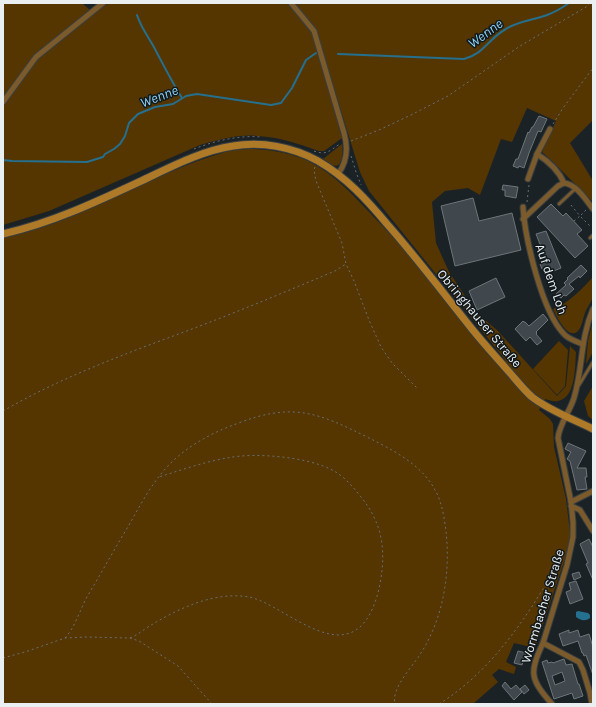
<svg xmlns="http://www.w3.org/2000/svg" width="596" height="707" font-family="Karla,sans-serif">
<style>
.green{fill:#553600}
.water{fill:#256f8f}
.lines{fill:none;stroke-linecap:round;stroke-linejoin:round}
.stream{stroke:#256f8f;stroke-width:2}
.building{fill:#41484d;stroke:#6c7579;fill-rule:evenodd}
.lane-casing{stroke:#383f42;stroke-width:4.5}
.street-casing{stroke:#383f42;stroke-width:7}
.secondary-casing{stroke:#383f42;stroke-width:9}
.path{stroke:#686e71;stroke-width:1;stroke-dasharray:2 3;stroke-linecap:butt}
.lane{stroke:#7b5a2c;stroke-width:2.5}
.street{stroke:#7b5a2c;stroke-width:5}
.secondary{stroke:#ae7a28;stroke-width:7}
.labels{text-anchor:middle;stroke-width:3;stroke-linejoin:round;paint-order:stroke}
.street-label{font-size:13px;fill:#eaeff1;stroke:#12191c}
.water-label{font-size:14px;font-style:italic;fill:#8dd1f3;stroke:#12191c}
</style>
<rect width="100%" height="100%" fill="#1b2226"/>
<g class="green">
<path d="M3,3H82L90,10L97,3H593V120L570,143L593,181V202L552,161L542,152L556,121L527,108L512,142L501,139L480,195L468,188L445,191L432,202L436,243L449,272L476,312L498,331L557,396L566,386L570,346L576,352C575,366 576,398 558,401C554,402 549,400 545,399L539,410L550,419L553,424L554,447L566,499L571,541L535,648L514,643L506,662L516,667L514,674L499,669L492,675L498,682L473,704H3V238C81,222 149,174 225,152C247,145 288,151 308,161C333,173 352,194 371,214C406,250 439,287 472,324C483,336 495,353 507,362L369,191L360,172L320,43L316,45L342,138L324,151H319C299,144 279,137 258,136C239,134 219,140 200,145L49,211L3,225Z"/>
<path d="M342,144C343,151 343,170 332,165C329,163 326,161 323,159Z"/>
<path d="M593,277C593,283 594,290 593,296C592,302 587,307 585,313C583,318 582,327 578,331C568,341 556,315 553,309C570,302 581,290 593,277Z"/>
<polygon points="593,320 593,352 586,364 588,341"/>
<polygon points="559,341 568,350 565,386 557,395 533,369"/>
<polygon points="593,386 593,420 588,416 584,401"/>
</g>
<path class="water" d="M578,611L588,613L590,615V618C585,622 580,620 576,617V612Z"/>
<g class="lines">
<g class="stream">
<path d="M137,15C141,28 150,39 156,51C165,68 172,82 182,98"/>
<path d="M338,54L464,59C484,54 489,38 506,29C518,21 534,20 547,15C555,12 562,8 569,3"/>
<polyline points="3,160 12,161 87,162 103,157 105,154 114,149 120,144 125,136 129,123 138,114 155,107 173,104 186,96 197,94 271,105 281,103 292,88 306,60 316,53"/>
</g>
</g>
<g class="building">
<polygon points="539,116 547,119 541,132 538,131 529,153 524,168 519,166 518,168 513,166 516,159 518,159 528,132 529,133 532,127 533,127"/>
<polygon points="503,185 518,187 516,198 505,196 505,190 502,190"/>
<polygon points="473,198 479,221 512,213 521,250 455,266 441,206"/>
<polygon points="551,204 563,216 566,213 582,230 577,234 588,246 575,258 537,217"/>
<polygon points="546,231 561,268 551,272 549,267 542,269 540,264 547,262 536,234"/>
<polygon points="581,265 587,271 580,278 579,276 569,284 574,289 566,296 564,295 561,298 556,294 566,285 564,283 568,279 567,278"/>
<polygon points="496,278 505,297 477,310 469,291"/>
<polygon points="543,314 548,320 536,332 537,333 536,334 542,341 537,345 530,337 526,341 515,329 523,321 524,322 525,322 529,326"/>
<polygon points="568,443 586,451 577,468 586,468 587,477 585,477 587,489 577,490 570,461 567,459 571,452 565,449"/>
<polygon points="589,539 593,547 593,580 586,564 588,563 580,544"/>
<polygon points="579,572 581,577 574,580 572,574"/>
<polygon points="576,581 583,599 570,604 566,592 571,590 569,583"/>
<polygon points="569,630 569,633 578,630 580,637 589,634 593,647 593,675 586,655 584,656 583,653 582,653 578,641 563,646 559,634"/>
<polygon points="518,651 526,653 522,665 514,663"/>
<path d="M564,659L566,665L572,664L578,684H579L583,696L574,699L572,693L554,699L542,662L547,660L548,663L552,662L553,663ZM562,672L565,681L555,685L552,676Z"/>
<polygon points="505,682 511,689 516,685 522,692 514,700 502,686"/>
<polygon points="525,685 529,690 524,694 520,689"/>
</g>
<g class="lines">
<defs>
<g id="lane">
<polyline points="559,204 575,189"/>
<polyline points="590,238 593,235"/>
<polyline points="579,385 593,362"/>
</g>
<g id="street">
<path d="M291,3L314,31L344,133C348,147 347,162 338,174"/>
<polyline points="3,102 36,57 103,3"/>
<path d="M537,154C548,161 559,171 564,183C576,184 586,200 593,209"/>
<polyline points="528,179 537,154 550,129"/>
<path d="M523,207C525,238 542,312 564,334C568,339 576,341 582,344"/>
<polyline points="523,219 558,186 564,183"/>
<polyline points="571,502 593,491"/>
<polyline points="571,506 580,510 593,531"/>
<polyline points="543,643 579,662 583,670 590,693 592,704"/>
<path d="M552,704C530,679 529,673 543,643L567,565L573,537V522L571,502L558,438C559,425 570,411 574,398C583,368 580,339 593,309"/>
</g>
<path id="secondary" d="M3,234C51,223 94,203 139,182C169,168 200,151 233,146C261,141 293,147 318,161C346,177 367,200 387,224C417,258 444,294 472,329C484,344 497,358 510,373C517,381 524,390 532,397C550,411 573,419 593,429"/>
</defs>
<use href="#lane" class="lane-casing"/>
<use href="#street" class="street-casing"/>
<use href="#secondary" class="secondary-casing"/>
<g class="path">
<polyline points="553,124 563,108 593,68"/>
<polyline points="351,141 379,130 411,115 448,96 520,46 586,7 590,3"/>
<path d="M194,149C214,141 239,135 261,137"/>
<path d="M314,151C327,156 330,150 340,144"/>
<polyline points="351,156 356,172 361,185"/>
<polyline points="315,167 314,170 316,181 342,243 346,264 354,281 369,320 381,347 392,363 418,389"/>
<polyline points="527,202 529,185"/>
<polyline points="571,205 580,216 574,221"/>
<polyline points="586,210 580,216 590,226"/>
<path d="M3,411C60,378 122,355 184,332C235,313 285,292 335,271L346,264"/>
<path d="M65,638C76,626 80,609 88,595C102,572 115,548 129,525C142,502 155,477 175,459C193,443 214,432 236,424C292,402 317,412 369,438C393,450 422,465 435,490C443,503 446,528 447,543C449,583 441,623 419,656C411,668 391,689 395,704"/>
<path d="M130,638C137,635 142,631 148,627C177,609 214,591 249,597C279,603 325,650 356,630C373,619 380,590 382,570C385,542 379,519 361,497C353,487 345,477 334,471C310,457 255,452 227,458C204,462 181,470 159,477"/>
<polyline points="3,658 25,652 65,638 86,637 130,638 139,641 178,666 212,704"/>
<path d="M439,704C495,669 531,611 563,555"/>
</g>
<use href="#lane" class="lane"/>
<use href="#street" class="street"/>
<use href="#secondary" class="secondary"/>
</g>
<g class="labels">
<g class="street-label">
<text transform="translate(552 279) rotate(71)" y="5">Auf dem Loh</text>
<text transform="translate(480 318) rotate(50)" y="5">Obringhauser Straße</text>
<text transform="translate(542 606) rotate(-73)" y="5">Wormbacher Straße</text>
</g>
<g class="water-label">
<text transform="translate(485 33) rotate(-36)" y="5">Wenne</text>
<text transform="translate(159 96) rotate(-21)" y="5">Wenne</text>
</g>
</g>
<rect width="596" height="707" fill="none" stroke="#eaeff1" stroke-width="8"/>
</svg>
